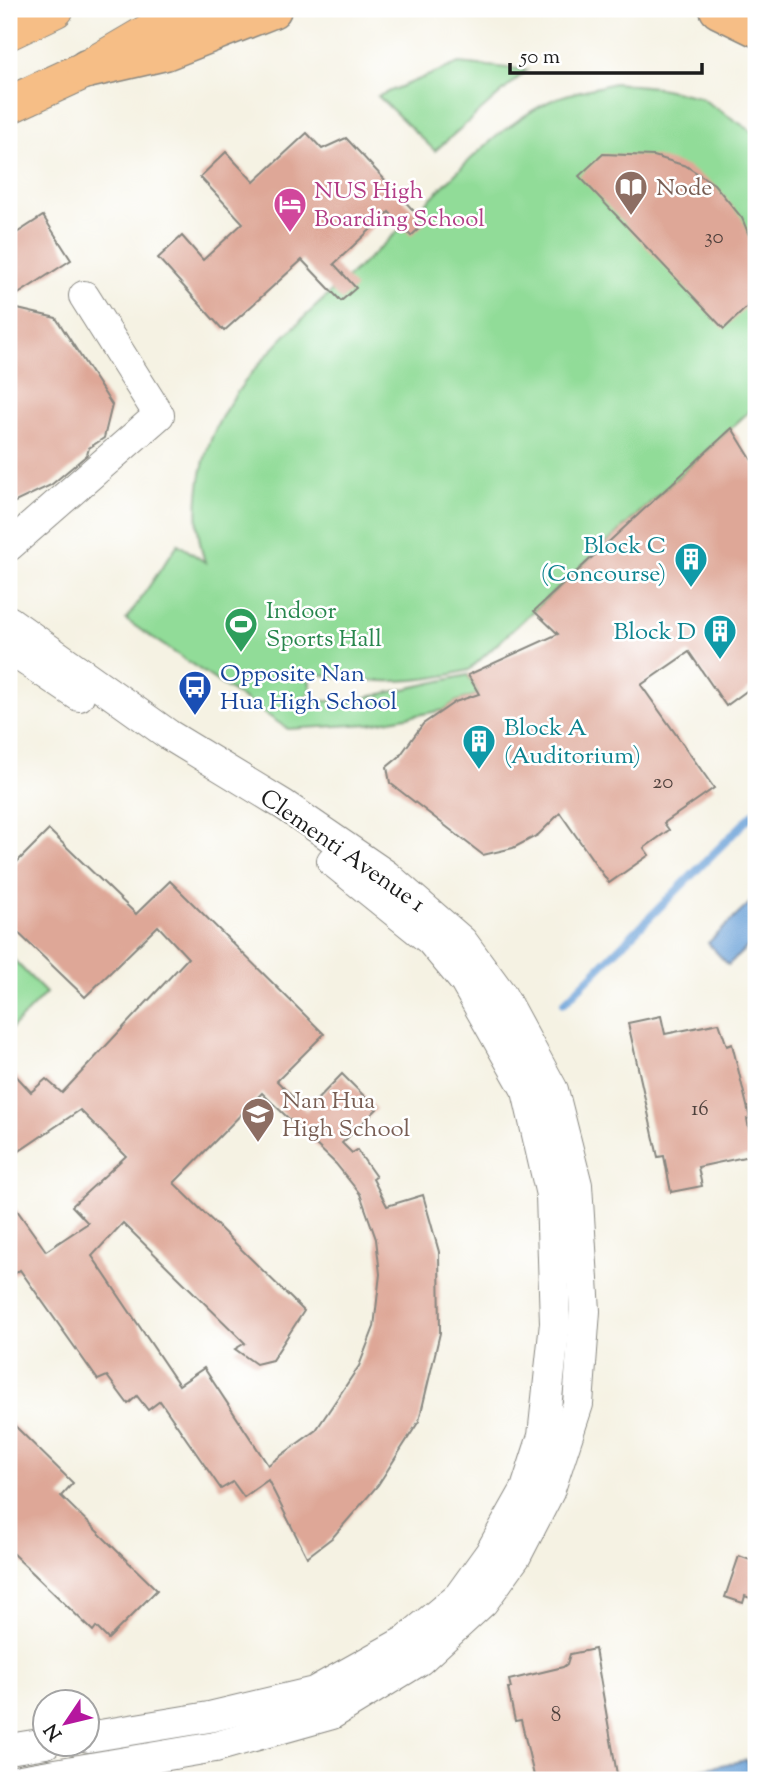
<svg xmlns="http://www.w3.org/2000/svg" width="765" height="1789" font-family="'Sorts Mill Goudy',serif">
<style>
.green{fill:#91dc98;stroke:#567c5a;stroke-width:2}
.water{fill:#69a0d7;stroke:#425e7a;stroke-width:2}
.lines{fill:none;stroke-linecap:round;stroke-linejoin:round}
.stream{stroke:#69a0d7;stroke-width:8}
.building{fill:#dea797;fill-rule:evenodd}
.minor-casing{stroke:#888780;stroke-width:32}
.major-casing{stroke:#888780;stroke-width:39}
.highway-casing{stroke:#888780;stroke-width:41}
.minor{stroke:#fff;stroke-width:30}
.major{stroke:#f6be86;stroke-width:37}
.highway{stroke:#f6be86;stroke-width:38}
.labels{text-anchor:middle;stroke-width:5;stroke-linejoin:round;paint-order:stroke}
.number-label{font-size:21px;fill:#4c3f3b}
.education-label{font-size:24px;fill:#785e54;stroke:#fff;text-anchor:start}
.hotel-label{font-size:24px;fill:#b23c85;stroke:#fff;text-anchor:start}
.culture-label{font-size:24px;fill:#0d838f;stroke:#fff;text-anchor:end}
.leisure-label{font-size:24px;fill:#27864d;stroke:#fff;text-anchor:start}
.transit-label{font-size:24px;fill:#164399;stroke:#fff;text-anchor:start}
.street-label{font-size:24px;fill:#1c1c1c;stroke:#fff}
</style>
<rect width="100%" height="100%" fill="#fff"/>
<filter id="ink" filterUnits="userSpaceOnUse"><feTurbulence type="fractalNoise" baseFrequency=".0143" numOctaves="2"/><feDisplacementMap in="SourceGraphic" scale="14" xChannelSelector="R" yChannelSelector="G"/><feConvolveMatrix kernelMatrix="1 2 1 2 8 2 1 2 1" color-interpolation-filters="sRGB"/></filter>
<filter id="wash" filterUnits="userSpaceOnUse"><feTurbulence type="fractalNoise" baseFrequency=".00686" numOctaves="4" result="noise"/><feDisplacementMap in="SourceGraphic" scale="28" xChannelSelector="R" yChannelSelector="G"/><feGaussianBlur stdDeviation="1.57" result="paint"/><feColorMatrix in="noise" values="0 0 0 0 0 0 0 0 0 0 0 0 0 0 0 0 0 1.4 0 .05"/><feComposite in="paint" operator="in"/></filter>
<g filter="url(#wash)">
<rect width="100%" height="100%" fill="#f5f2e3"/>
<g class="green">
<polygon points="459,63 527,70 435,151 378,96"/>
<path d="M614,83L655,87L699,97L756,134V405L469,670C411,686 367,683 308,672L311,691L302,701H350L468,675L479,694L455,702L444,710L369,724L288,729L126,620L178,544L205,562C190,517 198,460 221,418C258,350 338,288 395,234C442,189 489,132 548,102C567,92 593,89 614,83Z"/>
<polygon points="9,955 46,993 9,1031"/>
</g>
<g class="water">
<polygon points="756,897 756,939 728,965 708,943"/>
<polygon points="747,1760 751,1780 692,1780 690,1771"/>
</g>
<g class="lines">
<polyline class="stream" points="564,1003 756,811"/>
</g>
<g id="blocks">
<g class="building">
<polygon points="307,133 322,149 346,138 425,223 411,236 389,212 334,264 356,288 341,301 302,260 224,331 158,258 182,236 203,260 243,223 200,177 226,152 254,182"/>
<polygon points="603,154 654,156 686,166 714,184 742,218 756,253 750,295 747,307 724,329 579,176"/>
<polygon points="43,216 71,260 9,300 9,238"/>
<polygon points="9,307 56,318 112,405 104,438 89,448 87,455 51,485 9,505"/>
<polygon points="732,428 756,467 756,684 726,706 689,652 641,685 714,788 664,823 669,830 644,848 649,855 609,883 560,813 538,835 513,848 483,855 390,783 387,767 399,757 423,724 455,702 479,694 468,675 558,634 534,611"/>
<path d="M49,830L136,914L170,881L324,1034L277,1081L306,1111L342,1074L377,1109L342,1143L352,1153L357,1150L376,1177L373,1179L387,1206L423,1195L439,1252L440,1333L419,1421L378,1485L333,1537L307,1557L268,1480L244,1497L233,1482L221,1489L160,1401L148,1410L137,1396L128,1404L107,1376L98,1380L20,1270L9,1278V1199L46,1251L88,1223L72,1206L126,1156L80,1110L9,1158V1068L31,1092L46,1079L62,1093L188,958L158,926L85,997L9,924V870ZM262,1093L336,1164L360,1194L376,1239L380,1274L374,1327L359,1366L316,1430L268,1465L204,1368L179,1385L92,1256L123,1223L245,1343L235,1349L256,1364L272,1360L304,1311L174,1183Z"/>
<polygon points="661,1016 665,1034 719,1023 727,1046 732,1044 750,1118 747,1119 754,1155 698,1167 702,1186 671,1192 664,1156 658,1157 628,1023"/>
<polygon points="9,1420 73,1483 61,1496 157,1590 108,1639 96,1627 93,1631 9,1550"/>
<polygon points="739,1556 756,1562 756,1600 745,1596 743,1603 725,1597"/>
<polygon points="595,1649 618,1780 535,1780 521,1720 515,1721 508,1688 511,1688 509,1680 563,1667 567,1664 570,1654"/>
</g>
</g>
</g>
<g filter="url(#ink)">
<use href="#blocks" fill-opacity="0" stroke="#888780" stroke-width="2"/>
<g class="lines">
<defs>
<g id="minor">
<polyline points="9,546 159,415 84,296"/>
<polyline points="9,621 169,735 284,805 386,875 462,941 501,994 553,1090 577,1185 585,1311 578,1404 549,1492 516,1556 483,1602 420,1660 332,1714 215,1747 20,1780"/>
<polyline points="9,649 79,696"/>
<polyline points="88,1737 209,1717 314,1692 405,1641 459,1596 490,1553 526,1489 543,1436 555,1323 551,1195 527,1091 465,982 430,940 332,861"/>
<polyline points="9,1749 46,1743"/>
</g>
<g id="major">
<polyline points="9,31 55,9"/>
<polyline points="9,105 87,69 189,9"/>
</g>
<g id="highway">
<polyline points="719,9 756,27"/>
<polyline points="87,69 165,51 272,9"/>
</g>
</defs>
<use href="#minor" class="minor-casing"/>
<use href="#major" class="major-casing"/>
<use href="#highway" class="highway-casing"/>
<use href="#minor" class="minor"/>
<use href="#major" class="major"/>
<use href="#highway" class="highway"/>
</g>
</g>
<defs>
<symbol id="library-pin" viewBox="-11 -11 22 30"><path d="M0 17L-7.5 6A9.5 9.5 0 1 1 7.5 6Z" fill="#8d6e63" stroke="#fff"/><path d="M-6-4Q-3-5.5-.7-3.5V5Q-3 3-6 4ZM6-4Q3-5.5 .7-3.5V5Q3 3 6 4Z" fill="#fff"/></symbol>
<symbol id="hotel-pin" viewBox="-11 -11 22 30"><path d="M0 17L-7.5 6A9.5 9.5 0 1 1 7.5 6Z" fill="#d1479c" stroke="#fff"/><path d="M-6-4.5h1.5V1H6V5H4.5V3h-9V5H-6ZM-4 0a1.8 1.8 0 1 1 3.6 0ZM.5 0V-2.5h3Q6-2.5 6 0Z" fill="#fff"/></symbol>
<symbol id="building-pin" viewBox="-11 -11 22 30"><path d="M0 17L-7.5 6A9.5 9.5 0 1 1 7.5 6Z" fill="#0f9aa8" stroke="#fff"/><path d="M-4-6H4V6H1V3H-1V6H-4ZM-2.5-4.3h1.7v1.8h-1.7ZM.8-4.3h1.7v1.8H.8ZM-2.5-1h1.7V.8h-1.7ZM.8-1h1.7V.8H.8Z" fill="#fff"/></symbol>
<symbol id="stadium-pin" viewBox="-11 -11 22 30"><path d="M0 17L-7.5 6A9.5 9.5 0 1 1 7.5 6Z" fill="#2e9e5b" stroke="#fff"/><path d="M0-5a6.5 5 0 1 0 0 10a6.5 5 0 1 0 0-10ZM-3.5-1.8h7v3.6h-7Z" fill="#fff"/></symbol>
<symbol id="bus-pin" viewBox="-11 -11 22 30"><path d="M0 17L-7.5 6A9.5 9.5 0 1 1 7.5 6Z" fill="#1a4fb4" stroke="#fff"/><path d="M-5-6H5V4H4V6H2V4H-2V6H-4V4H-5ZM-3.5-4V0h7V-4ZM-3.5 1.2v1.5H-2V1.2ZM2 1.2v1.5H3.5V1.2Z" fill="#fff"/></symbol>
<symbol id="school-pin" viewBox="-11 -11 22 30"><path d="M0 17L-7.5 6A9.5 9.5 0 1 1 7.5 6Z" fill="#8d6e63" stroke="#fff"/><path d="M0-5L7-2L0 1L-7-2ZM-4 1L0 2.5L4 1V4Q0 6-4 4Z" fill="#fff"/></symbol>
</defs>
<g fill-rule="evenodd">
<use href="#library-pin" x="612" y="168" width="38" height="52"/>
<use href="#hotel-pin" x="271" y="185" width="38" height="52"/>
<use href="#building-pin" x="672" y="540" width="38" height="52"/>
<use href="#stadium-pin" x="222" y="605" width="38" height="52"/>
<use href="#building-pin" x="701" y="612" width="38" height="52"/>
<use href="#bus-pin" x="176" y="668" width="38" height="52"/>
<use href="#building-pin" x="460" y="722" width="38" height="52"/>
<use href="#school-pin" x="239" y="1095" width="38" height="52"/>
</g>
<g class="labels">
<g class="number-label">
<text x="714" y="243">30</text>
<text x="663" y="788">20</text>
<text x="700" y="1115">16</text>
<text x="556" y="1721">8</text>
</g>
<g class="education-label">
<text x="656" y="195">Node</text>
<text x="282" y="1108">Nan Hua<tspan x="282" dy="28">High School</tspan></text>
</g>
<g class="hotel-label">
<text x="314" y="198">NUS High<tspan x="314" dy="28">Boarding School</tspan></text>
</g>
<g class="culture-label">
<text x="666" y="553">Block C<tspan x="666" dy="28">(Concourse)</tspan></text>
<text x="696" y="639">Block D</text>
<text x="504" y="735" text-anchor="start">Block A<tspan x="504" dy="28">(Auditorium)</tspan></text>
</g>
<g class="leisure-label">
<text x="266" y="618">Indoor<tspan x="266" dy="28">Sports Hall</tspan></text>
</g>
<g class="transit-label">
<text x="220" y="681">Opposite Nan<tspan x="220" dy="28">Hua High School</tspan></text>
</g>
<g class="street-label">
<text transform="translate(343 850) rotate(35)" y="8">Clementi Avenue 1</text>
</g>
</g>
<rect width="765" height="1789" fill="none" stroke="#fff" stroke-width="35"/>
<g transform="translate(66 1723) rotate(235)"><circle r="33" fill="#ffffff" stroke="#a4a4a4" stroke-width="2"/>
<path d="M0-5L12 26L0 18L-12 26Z" fill="#b5179e"/>
<text y="-10" font-size="19" font-weight="bold" text-anchor="middle" fill="#1c1c1c">N</text>
</g>
<path d="M510 63v10h192v-10" fill="none" stroke="#1c1c1c" stroke-width="3.5"/>
<text x="520" y="63" font-size="21" fill="#1c1c1c" stroke="#ffffff" stroke-width="5" paint-order="stroke">50 m</text>
</svg>
